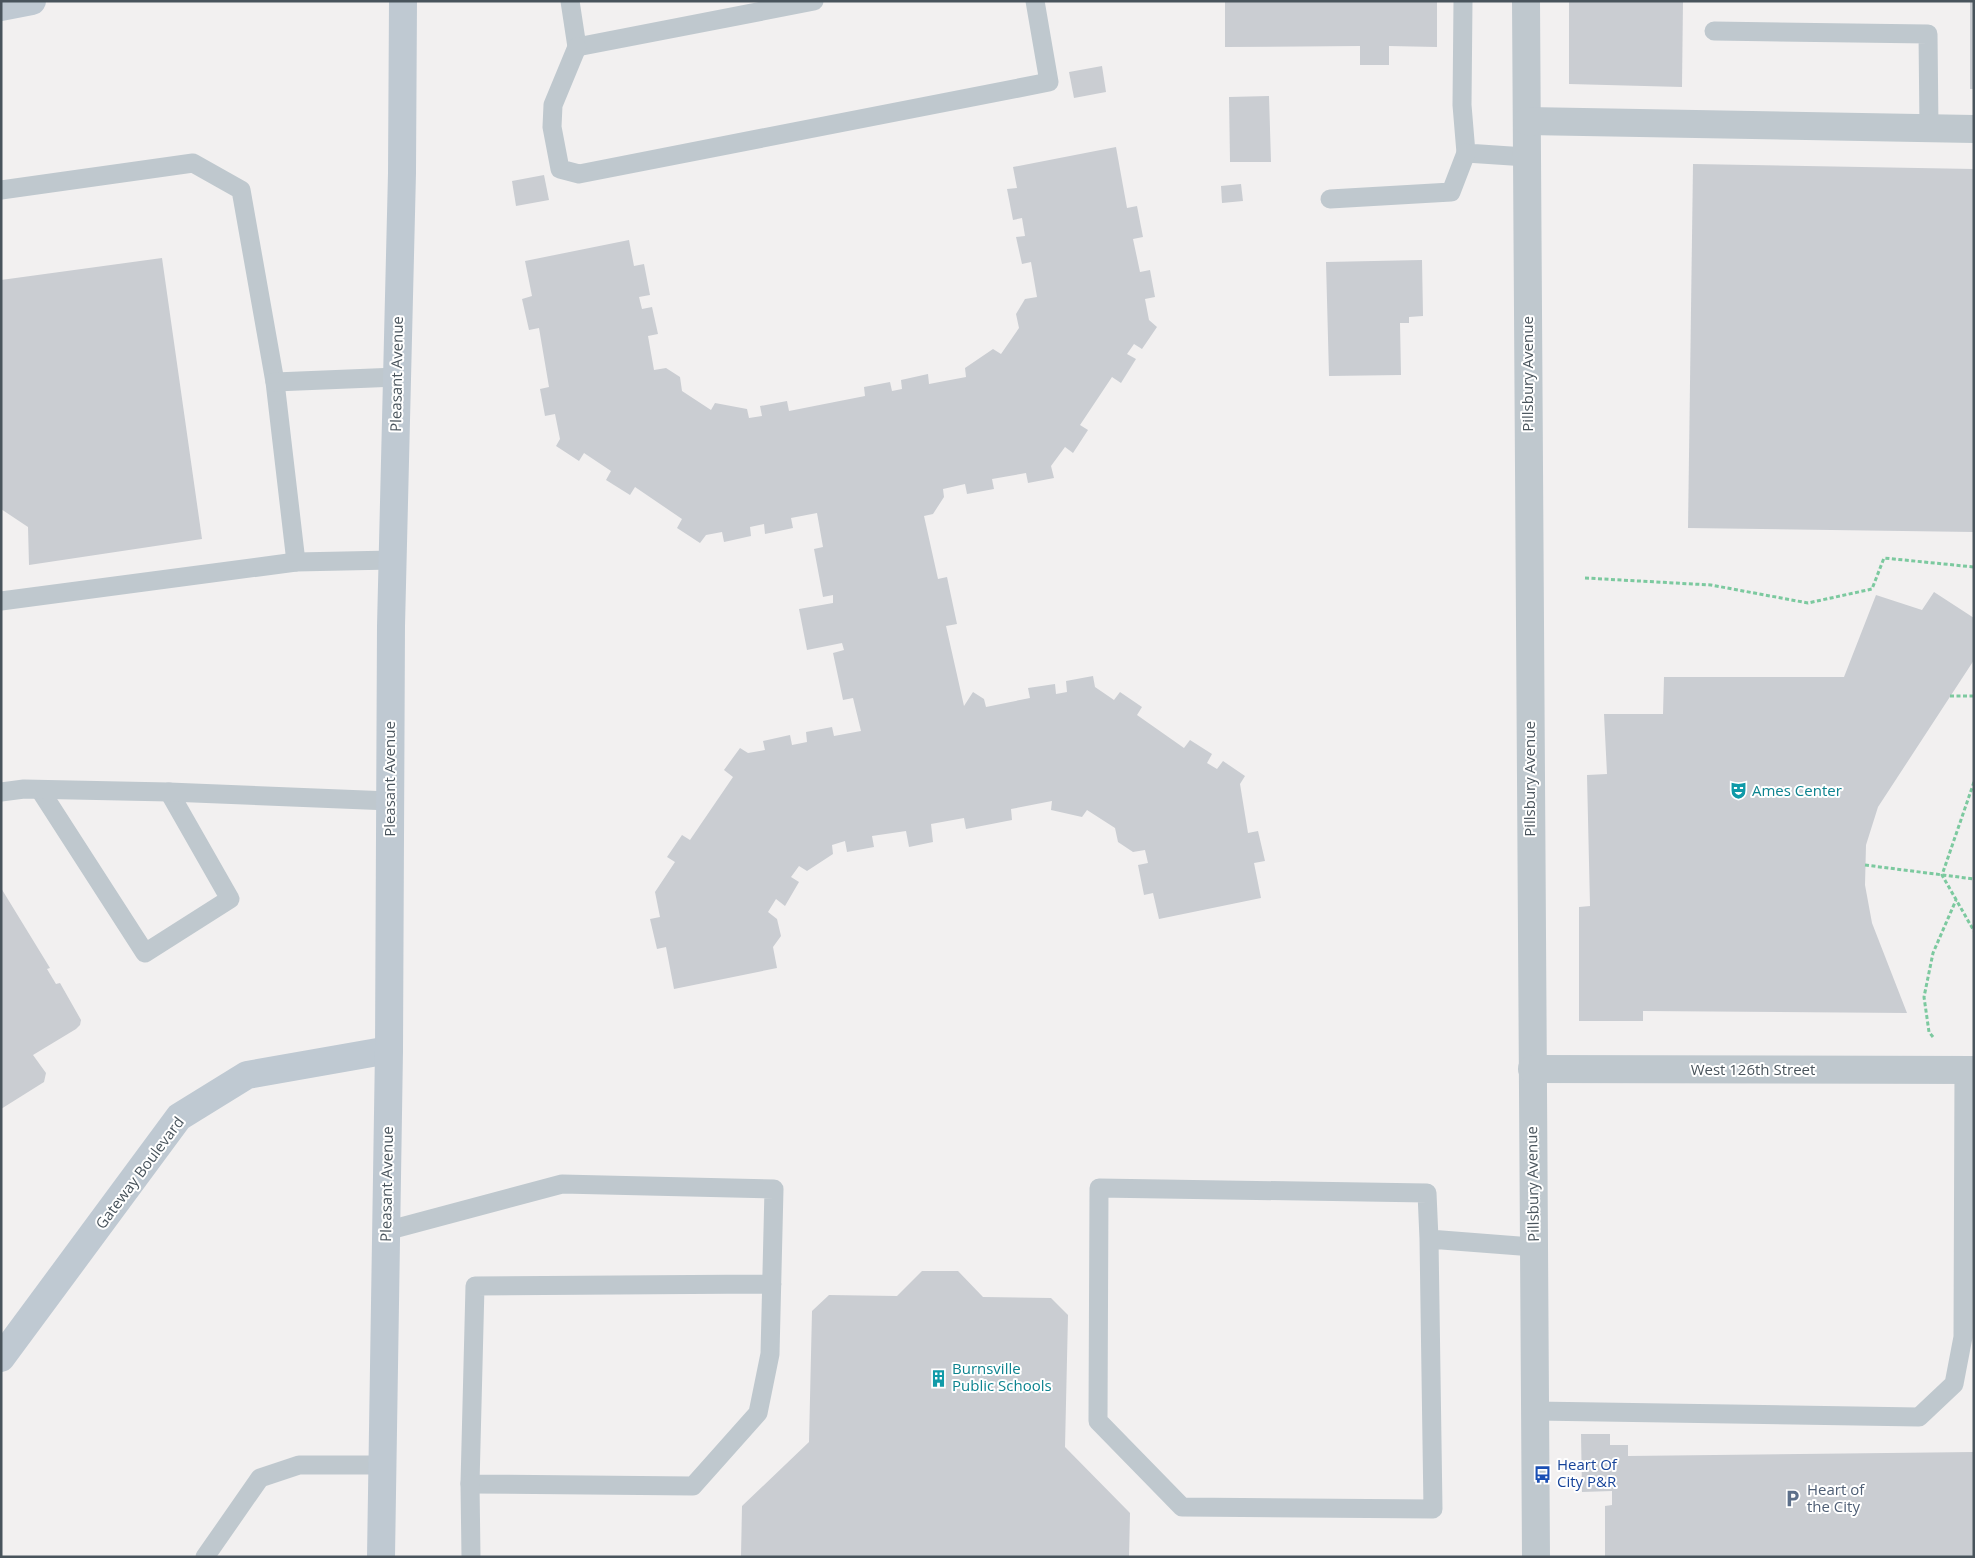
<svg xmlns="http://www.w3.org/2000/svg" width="1975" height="1558" font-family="'Open Sans',sans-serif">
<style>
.building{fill:#cacdd2}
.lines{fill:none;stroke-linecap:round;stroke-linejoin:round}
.path{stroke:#7cc99f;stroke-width:3;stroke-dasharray:4 2.5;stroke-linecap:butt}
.lane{stroke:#bfc8ce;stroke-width:19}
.street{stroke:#bfc8ce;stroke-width:28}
.secondary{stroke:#bfc9d2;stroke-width:28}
.labels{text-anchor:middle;stroke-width:4;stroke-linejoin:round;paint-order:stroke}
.street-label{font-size:15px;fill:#49545c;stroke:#fff}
.culture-label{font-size:15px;fill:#0d838f;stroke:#fff;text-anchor:start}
.transit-label{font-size:15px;fill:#164399;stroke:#fff;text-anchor:start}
.service-label{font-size:15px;fill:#4e5e75;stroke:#fff;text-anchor:start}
</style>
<rect width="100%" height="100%" fill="#f2f0f0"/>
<g class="building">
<polygon points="1225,1 1437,1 1437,47 1389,46 1389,65 1360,65 1360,46 1225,47"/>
<polygon points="1569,1 1683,1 1682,87 1569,84"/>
<rect x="1970" y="1" width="4" height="88"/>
<polygon points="1102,66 1106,92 1074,98 1069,72"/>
<polygon points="1269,96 1271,162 1230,162 1229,97"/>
<polygon points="1116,147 1127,208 1137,206 1143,237 1133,239 1140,272 1150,270 1155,297 1145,299 1149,320 1157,327 1142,349 1134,344 1127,354 1136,359 1121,383 1112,377 1080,425 1088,430 1073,453 1065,447 1051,466 1054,478 1028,483 1026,473 992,479 994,489 967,494 965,484 943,489 944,497 933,514 924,516 938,579 947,577 957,624 946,626 964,706 973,692 984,699 986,707 1030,698 1028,688 1055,684 1056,694 1067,692 1066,681 1093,676 1095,687 1114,700 1120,692 1142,707 1137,715 1184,748 1190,740 1212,754 1207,763 1217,769 1223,761 1245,776 1240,784 1248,833 1258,831 1265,861 1254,863 1261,898 1159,919 1153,893 1144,895 1138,865 1148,863 1145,850 1133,852 1118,842 1115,828 1087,810 1082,817 1051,810 1052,801 1011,809 1012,820 966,829 964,818 931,824 933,842 909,847 906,831 872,836 874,847 847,852 845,841 832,845 833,854 807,871 799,866 791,877 799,882 785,906 776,899 768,912 777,919 781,936 773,947 777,968 674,989 666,947 657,949 650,919 660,917 655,892 675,862 667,857 682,835 690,840 733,777 724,770 740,748 748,753 765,750 763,741 790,735 792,745 807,742 806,732 832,727 834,736 861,731 853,698 843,700 833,653 844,650 842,643 807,650 799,609 833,603 833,595 823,597 814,549 823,547 817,513 791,518 793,528 765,534 764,524 750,527 751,536 724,542 722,532 706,535 700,543 677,528 682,519 635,487 630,495 606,480 611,471 584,453 579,461 556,446 560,439 555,414 545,416 540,389 549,387 539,328 529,330 522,299 532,296 525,261 629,240 634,266 644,264 650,295 639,297 642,309 652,307 658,334 648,336 654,370 666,368 680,377 682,391 711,410 715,403 747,409 749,418 762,416 760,406 787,401 789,411 865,396 864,387 890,382 892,391 902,389 901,380 928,374 929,384 966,377 965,368 993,349 1001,354 1019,328 1016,314 1025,299 1037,297 1031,262 1022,264 1016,237 1025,236 1022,218 1013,220 1007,189 1017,188 1013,167"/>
<polygon points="1693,164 1974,169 1974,532 1688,528"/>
<polygon points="544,175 549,200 516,206 512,181"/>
<polygon points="1241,184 1243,201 1222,203 1221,186"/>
<polygon points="162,258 202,539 29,565 28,527 1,509 1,280"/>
<polygon points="1422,260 1423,316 1409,317 1409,323 1400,323 1401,375 1329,376 1326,262"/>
<polygon points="1934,592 1974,618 1974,660 1878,807 1866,845 1865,885 1872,923 1907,1013 1643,1011 1643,1021 1579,1021 1579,907 1590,906 1587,775 1607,774 1604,714 1663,714 1664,677 1844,677 1876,595 1922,610"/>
<polygon points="1,888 50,968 47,969 56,984 60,983 81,1020 80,1025 76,1029 33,1055 46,1073 44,1082 1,1109"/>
<polygon points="922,1271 958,1271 983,1297 1051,1298 1068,1315 1065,1447 1130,1513 1129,1557 741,1557 742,1506 809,1442 812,1311 829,1295 897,1296"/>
<polygon points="1581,1434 1610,1434 1610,1445 1628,1445 1628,1456 1974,1452 1974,1557 1605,1557 1605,1506 1612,1505 1612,1491 1582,1492"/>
</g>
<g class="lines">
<g class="path">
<polyline points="1585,578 1711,585 1808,603 1872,589 1884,558 1974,567"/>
<polyline points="1950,696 1974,696"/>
<polyline points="1974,782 1942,875 1974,931"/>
<polyline points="1865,865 1974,879"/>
<polyline points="1933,1037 1929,1032 1924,997 1933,953 1956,900"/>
</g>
<g class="lane">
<polyline points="570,1 577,47 814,1"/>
<polyline points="1463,1 1462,105 1466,153 1527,157"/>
<polyline points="1714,31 1928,34 1929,128"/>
<polyline points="577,47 553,105 552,127 560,169 579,174 1049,82 1035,1"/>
<polyline points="1,190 193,163 241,190 275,382 296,562"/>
<polyline points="1330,199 1451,192 1466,153"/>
<polyline points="275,382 397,377"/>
<polyline points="1,601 296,562 392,560"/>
<polyline points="40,790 145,953 230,899 169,792"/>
<polyline points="1,792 24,789 169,792 390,801"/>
<polyline points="386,1231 562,1184 774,1189 770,1354 758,1413 693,1486 470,1484 475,1286 772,1284"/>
<polyline points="1429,1239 1433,1509 1182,1507 1098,1421 1099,1188 1427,1193 1429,1239 1533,1247"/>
<polyline points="1535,1411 1919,1417 1954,1384 1963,1337 1964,1070"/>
<polyline points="470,1484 471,1557"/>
<polyline points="205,1557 260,1478 299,1465 382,1465"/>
</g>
<g class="street">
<polyline points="1526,1 1536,1557"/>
<polyline points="1527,121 1974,129"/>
<polyline points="1532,1069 1974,1070"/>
</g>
<g class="secondary">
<polyline points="1,7 32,1"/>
<polyline points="1,1358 179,1117 247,1075 389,1050"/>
<polyline points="381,1557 389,1050 391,626 402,173 403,1"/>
</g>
</g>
<defs>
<symbol id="theatre-bare" viewBox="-9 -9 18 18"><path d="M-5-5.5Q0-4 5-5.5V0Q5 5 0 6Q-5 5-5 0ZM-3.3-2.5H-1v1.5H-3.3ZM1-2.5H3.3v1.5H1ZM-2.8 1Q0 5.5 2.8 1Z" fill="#0f9aa8" stroke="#fff" stroke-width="2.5" paint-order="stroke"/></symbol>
<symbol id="building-bare" viewBox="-9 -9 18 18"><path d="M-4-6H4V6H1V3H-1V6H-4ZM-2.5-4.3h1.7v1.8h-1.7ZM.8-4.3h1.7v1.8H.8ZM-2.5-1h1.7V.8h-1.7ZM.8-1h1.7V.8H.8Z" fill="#0f9aa8" stroke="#fff" stroke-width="2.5" paint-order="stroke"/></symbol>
<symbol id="bus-bare" viewBox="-9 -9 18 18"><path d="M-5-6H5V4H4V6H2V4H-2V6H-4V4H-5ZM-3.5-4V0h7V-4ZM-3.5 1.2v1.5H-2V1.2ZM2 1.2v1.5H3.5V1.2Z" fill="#1a4fb4" stroke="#fff" stroke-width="2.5" paint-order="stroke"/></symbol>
<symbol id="parking-bare" viewBox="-9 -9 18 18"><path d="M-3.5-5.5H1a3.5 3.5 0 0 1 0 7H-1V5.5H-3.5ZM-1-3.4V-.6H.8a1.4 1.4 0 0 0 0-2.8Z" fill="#5c6f8a" stroke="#fff" stroke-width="2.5" paint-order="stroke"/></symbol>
</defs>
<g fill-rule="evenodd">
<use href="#theatre-bare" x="1726" y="778" width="25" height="25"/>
<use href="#building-bare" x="926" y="1366" width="25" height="25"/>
<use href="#bus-bare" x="1530" y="1462" width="25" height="25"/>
<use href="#parking-bare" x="1780" y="1486" width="25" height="25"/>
</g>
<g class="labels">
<g class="street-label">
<text transform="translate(397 374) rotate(-89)" y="5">Pleasant Avenue</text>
<text transform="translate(1528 374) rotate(-90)" y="5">Pillsbury Avenue</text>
<text transform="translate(390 779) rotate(-90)" y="5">Pleasant Avenue</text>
<text transform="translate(1530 779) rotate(-90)" y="5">Pillsbury Avenue</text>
<text x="1753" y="1075">West 126th Street</text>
<text transform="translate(140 1173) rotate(-53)" y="5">Gateway Boulevard</text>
<text transform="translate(387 1184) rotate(-89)" y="5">Pleasant Avenue</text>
<text transform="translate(1533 1184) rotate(-91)" y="5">Pillsbury Avenue</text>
</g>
<g class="culture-label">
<text x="1752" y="796">Ames Center</text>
<text x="952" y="1374">Burnsville<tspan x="952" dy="17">Public Schools</tspan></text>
</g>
<g class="transit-label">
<text x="1557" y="1470">Heart Of<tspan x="1557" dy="17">City P&amp;R</tspan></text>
</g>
<g class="service-label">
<text x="1807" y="1495">Heart of<tspan x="1807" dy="17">the City</tspan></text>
</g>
</g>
<rect width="1975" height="1558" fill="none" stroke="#49545c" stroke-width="5"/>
</svg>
